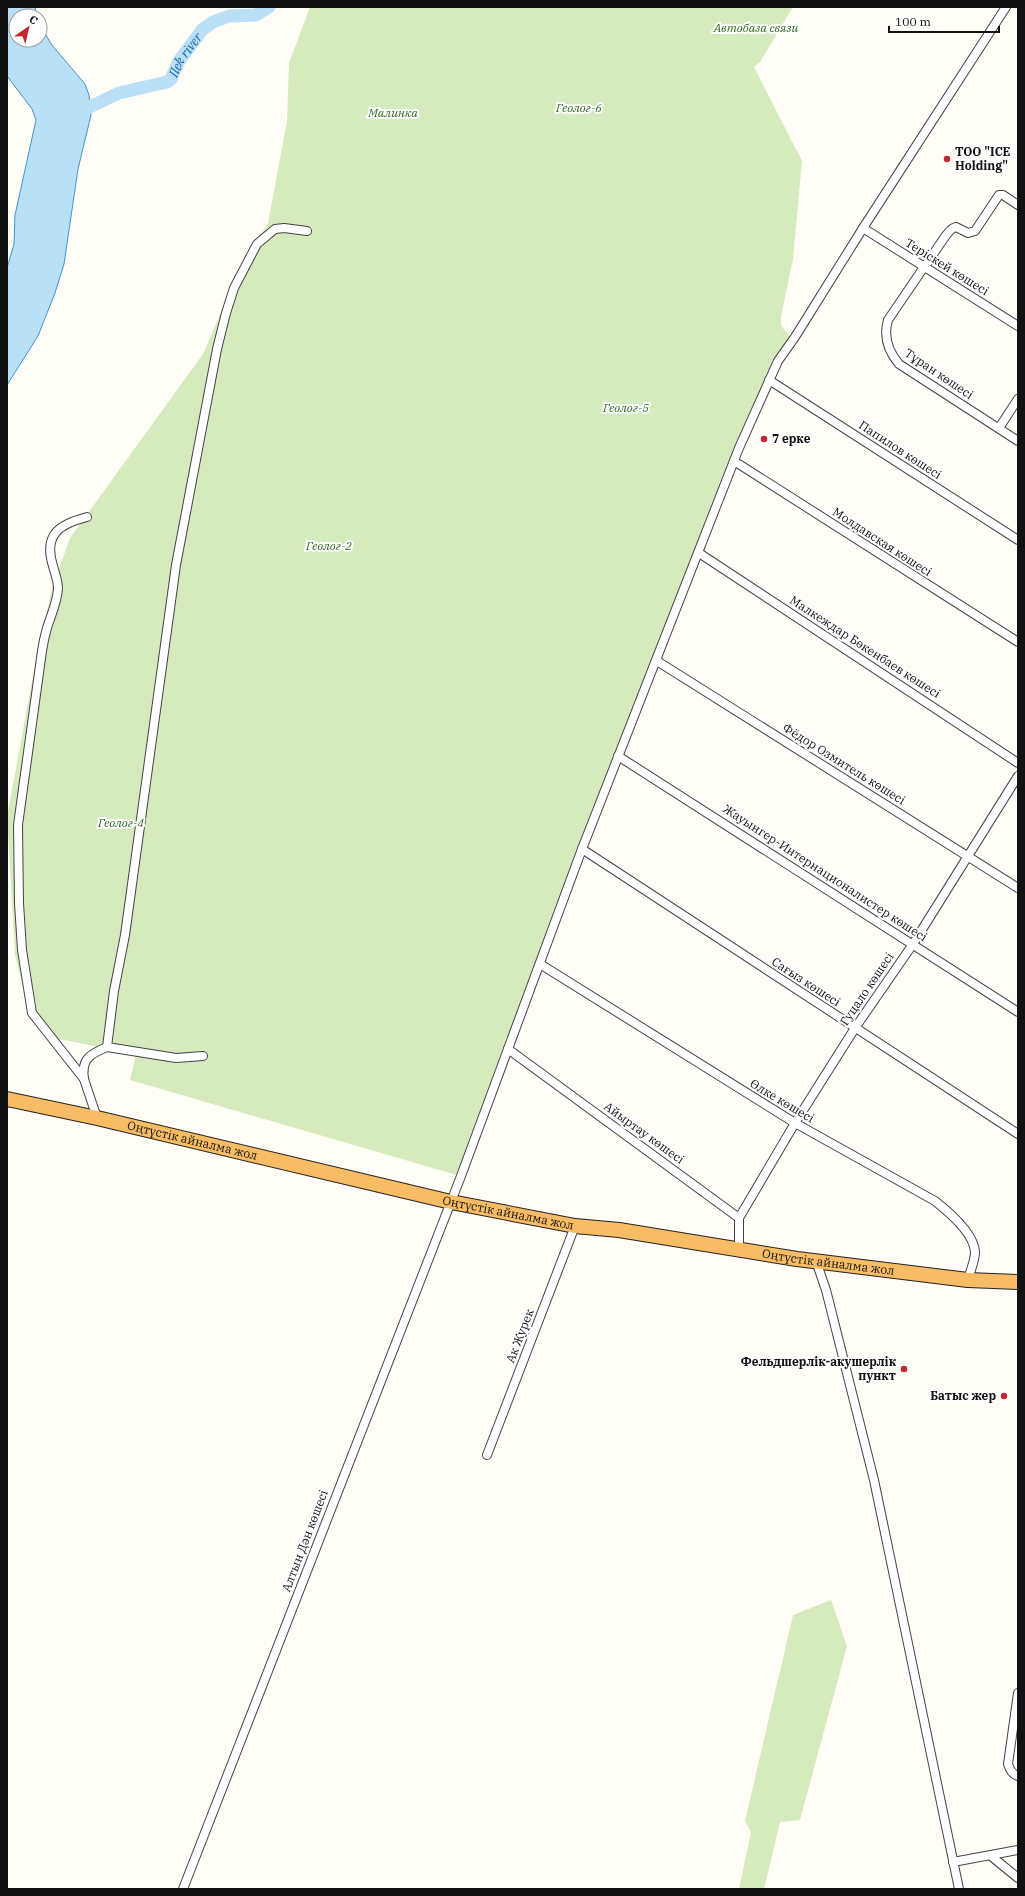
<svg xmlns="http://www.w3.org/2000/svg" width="1025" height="1896" font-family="'IBM Plex Serif',serif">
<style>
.green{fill:#d5ebbd}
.water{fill:#b9e0f7;stroke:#3f96cf}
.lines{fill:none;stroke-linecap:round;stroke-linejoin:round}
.river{stroke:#b9e0f7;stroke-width:13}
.minor-casing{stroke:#444;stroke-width:10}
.trunk-casing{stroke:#222;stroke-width:16}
.minor{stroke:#fff;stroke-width:8}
.trunk{stroke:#f7bc64;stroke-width:14}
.poi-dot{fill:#c4262e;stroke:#fff;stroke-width:1.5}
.labels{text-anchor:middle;stroke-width:4;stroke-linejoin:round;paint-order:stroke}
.park-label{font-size:12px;font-style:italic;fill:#2f6b1f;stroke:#fff}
.poi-label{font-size:12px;font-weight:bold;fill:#111;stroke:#fff;text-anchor:start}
.street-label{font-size:12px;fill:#111;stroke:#fff}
.water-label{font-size:13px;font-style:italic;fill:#1768a6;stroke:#fff}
</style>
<rect width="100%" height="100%" fill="#fffdf5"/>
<g class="green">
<polygon points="310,7 793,7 760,62 754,67 802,161 793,259 781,316 781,326 790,336 788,343 769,372 460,1176 130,1080 136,1054 59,1039 30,1014 15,955 7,817 35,665 52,589 70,538 203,354 234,282 268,223 287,121 289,63"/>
<polygon points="831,1600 847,1646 800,1820 780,1822 764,1889 739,1889 751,1832 745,1821 793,1615"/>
</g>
<polygon class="water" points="7,7 35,7 37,16 16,16 16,40 40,40 40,24 51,44 85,84 89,95 91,115 78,169 64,264 55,293 38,336 7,385 7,268 14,244 15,215 36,120 32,109 7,76"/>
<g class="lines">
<path class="river" id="s1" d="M75,114L119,93L167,82L171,79L179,61L202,30L213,22L229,16L256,15L269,7"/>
<defs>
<g id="minor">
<path d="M1018,205L1003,195H999L975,231L968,233L956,227C947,228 932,259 924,267L888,320C883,337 888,351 899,364L1018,441"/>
<polyline points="863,228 1018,326"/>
<polyline points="769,380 1018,540"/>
<polyline points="999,428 1018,399"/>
<polyline points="734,461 1018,642"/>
<path d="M87,517C60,524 43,534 53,566C55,574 58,580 58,589C57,603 51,615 47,628C45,635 43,644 42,651L18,825L19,903L22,950L32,1013L84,1079L97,1118"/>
<polyline points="699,553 1018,763"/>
<polyline points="657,661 1018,888"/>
<polyline points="618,756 1018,1012"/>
<polyline points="582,849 1018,1134"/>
<path d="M540,964L795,1123L935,1201C949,1212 974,1233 975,1252C975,1261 970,1271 968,1280"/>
<polyline points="508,1049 739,1218 739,1250"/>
<polyline points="203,1056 176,1058 107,1047 114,991 125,935 176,565 217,349 226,313 234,288 257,244 275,229 284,228 307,231"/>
<path d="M84,1079C81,1059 90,1054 107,1047"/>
<polyline points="739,1218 795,1123 855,1028 913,944 1018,776"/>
<polyline points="816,1261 826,1290 874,1480 959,1889"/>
<polyline points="487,1455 575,1226"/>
<path d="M1018,1693L1008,1764C1010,1770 1012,1774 1018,1776"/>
<polyline points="991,1856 1018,1878"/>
<polyline points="953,1862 1018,1850"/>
<polyline points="183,1889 461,1176 582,849 739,448 778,361 795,337 863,228 1006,7"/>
</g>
<g id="trunk">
<path id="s2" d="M7,1099L97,1118L451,1202L575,1226L619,1230L797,1259L968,1280L1018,1282"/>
</g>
</defs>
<use href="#minor" class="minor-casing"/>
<use href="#trunk" class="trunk-casing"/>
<use href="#minor" class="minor"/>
<use href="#trunk" class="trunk"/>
</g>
<g class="poi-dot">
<circle cx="947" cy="159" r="4"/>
<circle cx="764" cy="439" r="4"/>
<circle cx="904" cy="1369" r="4"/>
<circle cx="1004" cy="1396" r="4"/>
</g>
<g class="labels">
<g class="park-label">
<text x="756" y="32">Автобаза связи</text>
<text x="579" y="112">Геолог-6</text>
<text x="393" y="117">Малинка</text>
<text x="626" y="412">Геолог-5</text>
<text x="329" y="550">Геолог-2</text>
<text x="121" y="827">Геолог-4</text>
</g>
<g class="poi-label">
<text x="955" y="156">ТОО "ICE<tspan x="955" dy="14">Holding"</tspan></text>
<text x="772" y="443">7 ерке</text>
<text x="896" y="1366" text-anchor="end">Фельдшерлік-акушерлік<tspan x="896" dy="14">пункт</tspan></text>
<text x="996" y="1400" text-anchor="end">Батыс жер</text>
</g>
<g class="street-label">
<text transform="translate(947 267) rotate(32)" y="4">Теріскей көшесі</text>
<text transform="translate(939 374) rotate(34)" y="4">Тұран көшесі</text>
<text transform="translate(900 450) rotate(33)" y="4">Папилов көшесі</text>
<text transform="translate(882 542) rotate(33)" y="4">Молдавская көшесі</text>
<text transform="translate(865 647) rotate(33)" y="4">Малкеждар Бөкенбаев көшесі</text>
<text transform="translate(844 764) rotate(32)" y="4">Фёдор Озмитель көшесі</text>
<text transform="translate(825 873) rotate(33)" y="4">Жауынгер-Интернационалистер көшесі</text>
<text transform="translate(806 982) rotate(33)" y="4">Сағыз көшесі</text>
<text transform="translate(867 989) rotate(-56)" y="4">Гуцало көшесі</text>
<text transform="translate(782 1101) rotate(31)" y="4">Өлке көшесі</text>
<text transform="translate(644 1133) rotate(36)" y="4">Айыртау көшесі</text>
<text dy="4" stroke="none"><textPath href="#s2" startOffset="190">Оңтүстік айналма жол</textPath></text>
<text dy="4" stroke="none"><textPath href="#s2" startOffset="514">Оңтүстік айналма жол</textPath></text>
<text dy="4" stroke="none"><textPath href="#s2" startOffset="838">Оңтүстік айналма жол</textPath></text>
<text transform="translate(520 1336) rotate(-69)" y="4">Ак Журек</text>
<text transform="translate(305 1541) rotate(-69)" y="4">Алтын Дән көшесі</text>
</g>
<g class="water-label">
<text dy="5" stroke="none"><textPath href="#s1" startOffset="131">Ilek river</textPath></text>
</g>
</g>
<rect width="1025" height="1896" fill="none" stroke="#111111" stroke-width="16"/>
<g transform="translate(28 28) rotate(34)"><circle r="19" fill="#ffffff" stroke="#a0a0a0"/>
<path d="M0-3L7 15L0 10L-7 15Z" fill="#c4262e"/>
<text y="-6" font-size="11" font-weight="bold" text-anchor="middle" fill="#111111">С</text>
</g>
<path d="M889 26v6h110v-6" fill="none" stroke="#111111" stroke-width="2"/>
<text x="895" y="26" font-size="12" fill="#111111" stroke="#ffffff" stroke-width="3" paint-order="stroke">100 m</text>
</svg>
